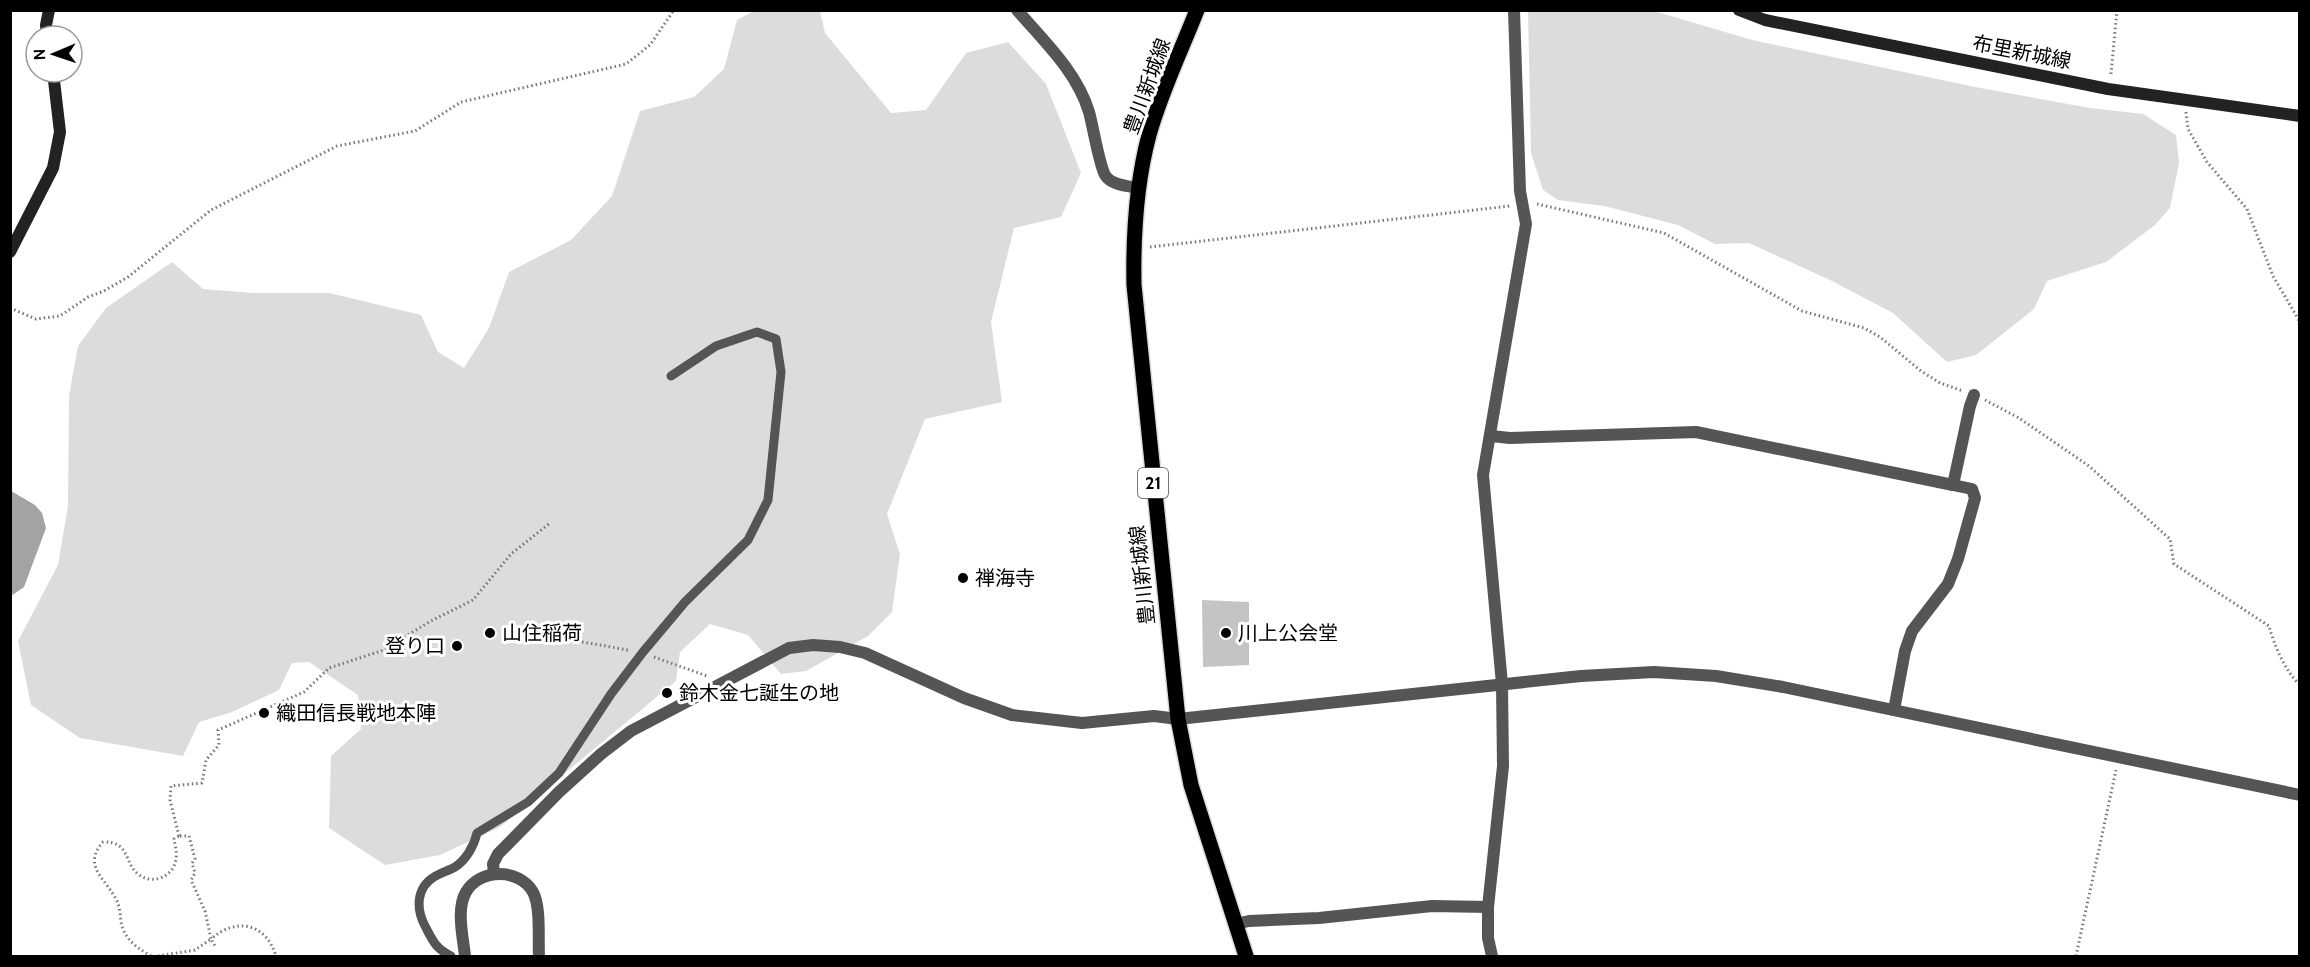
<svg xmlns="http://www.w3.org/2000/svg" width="2310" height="967" font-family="Cabin,'Noto Sans JP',sans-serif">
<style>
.green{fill:#dcdcdc}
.water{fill:#a3a3a3}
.building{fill:#c4c4c4}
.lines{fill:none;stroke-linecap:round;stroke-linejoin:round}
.primary-casing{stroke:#dbdbdb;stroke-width:18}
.path{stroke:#777;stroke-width:3;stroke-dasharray:1.5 3;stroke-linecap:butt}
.service{stroke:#555;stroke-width:9}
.minor{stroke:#555;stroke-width:12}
.tertiary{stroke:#555;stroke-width:12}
.secondary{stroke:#222;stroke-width:12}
.primary{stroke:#000;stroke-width:15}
.poi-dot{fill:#000;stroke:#fff;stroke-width:2}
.labels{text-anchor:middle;stroke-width:6;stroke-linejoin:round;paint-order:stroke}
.shield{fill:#fff;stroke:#4c4c4c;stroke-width:1.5}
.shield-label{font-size:18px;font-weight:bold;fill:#000}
.street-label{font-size:20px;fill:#000;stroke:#fff}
.poi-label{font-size:20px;fill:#000;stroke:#fff;text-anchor:start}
</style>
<rect width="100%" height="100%" fill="#fff"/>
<g class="green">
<polygon points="754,11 820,11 825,33 891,113 926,110 966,53 1008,42 1046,84 1081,173 1061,217 1014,228 991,322 1002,402 925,419 887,514 900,554 892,612 868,636 806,671 781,674 748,635 710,624 680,652 676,681 500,827 440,855 385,865 329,828 331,756 361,729 358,695 309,662 292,663 279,690 232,712 199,722 183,756 80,738 31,705 18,641 58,565 68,506 69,396 78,346 106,308 172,262 203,289 254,293 329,293 421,315 438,352 464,368 489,328 509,272 571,240 612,196 640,111 694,97 724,69 737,20"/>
<polygon points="1528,11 1654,11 1752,40 1975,87 2090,108 2143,114 2176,135 2179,163 2170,208 2155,225 2106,262 2047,281 2034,309 1976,355 1947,362 1893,313 1830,280 1749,243 1715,244 1678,225 1604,206 1558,200 1543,190 1531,153"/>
</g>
<polygon class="water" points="11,491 35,505 42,513 46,528 24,587 11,596"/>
<polygon class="building" points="1202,600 1249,602 1249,665 1203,667"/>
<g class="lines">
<defs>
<path id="primary" d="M1197,10C1181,51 1161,92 1149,135C1136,184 1133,234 1134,285L1178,719L1191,785L1246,956"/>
</defs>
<use href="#primary" class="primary-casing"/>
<g class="path">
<polyline points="2111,74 2117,10"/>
<polyline points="2186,112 2188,129 2207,162 2247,209 2273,276 2300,322"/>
<polyline points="1537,204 1664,233 1802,311 1864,328 1880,337 1921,371 1940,383 1963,391"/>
<polyline points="1150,247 1510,206"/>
<polyline points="10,308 36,319 60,316 88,297 104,291 128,277 211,210 337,146 415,131 461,102 626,64 650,45 674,10"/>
<path d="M1985,400L2019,418L2089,466L2170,539L2174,564L2269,626C2274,645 2285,671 2300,685"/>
<polyline points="520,631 628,650"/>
<polyline points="654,657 707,676"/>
<polyline points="179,836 170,800 171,786 202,783 206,760 219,745 218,730 304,692 329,668 381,651 431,621 473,600 511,554 550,523"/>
<path d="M180,836H189L195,859L192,863L195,873L191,880L205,911L211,939C236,917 266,923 276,956"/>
<path d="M151,956C137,948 124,939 121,922C120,914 120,906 116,899C105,878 82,866 103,842C130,841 124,863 138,874C153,886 175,876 176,858C177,852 175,845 174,839L179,836"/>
<polyline points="158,956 195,950 211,939 215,946"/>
<polyline points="2076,956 2116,770"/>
</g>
<path class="service" d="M451,956C435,948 433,941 425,926C416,909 416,888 434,877C440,873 448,871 455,867C466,860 474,846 477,833L528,802L559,773L611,694L643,652L685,602L748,540L768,500L781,372L776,339L757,332L716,346L671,376"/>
<g class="minor">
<path d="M1017,10C1044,41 1077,72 1089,112C1093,126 1099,164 1105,175C1111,185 1127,186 1138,188"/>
<polyline points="1491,436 1510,438 1696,432 1953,485"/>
<polyline points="1894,710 1905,651 1912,631 1948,584 1958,559 1975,498 1972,489 1953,485 1970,406 1974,395"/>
<polyline points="494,873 493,864 498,854 559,792 601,754 631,731 789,648 813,645 840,647 865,653 964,698 1012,715 1082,723 1154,716 1178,719"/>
<polyline points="1488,907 1488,938 1492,956"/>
<polyline points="1235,924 1249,921 1319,918 1432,906 1488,907 1503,766 1502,684 1483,475 1526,224 1520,191 1514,10"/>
<path d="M465,956C463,937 456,909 466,892C480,868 519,868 533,892C541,907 538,939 539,956"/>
</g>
<polyline class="tertiary" points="1178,719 1581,676 1654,672 1716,676 1783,687 2300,795"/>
<g class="secondary">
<polyline points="1739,10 1765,20 2108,89 2300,116"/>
<polyline points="47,36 46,25 49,10"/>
<polyline points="10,252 53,168 60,132 53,72"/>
</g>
<use href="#primary" class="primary"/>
</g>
<g class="poi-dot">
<circle cx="963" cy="578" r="6"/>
<circle cx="490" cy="633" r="6"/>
<circle cx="1226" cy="633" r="6"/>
<circle cx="457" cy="646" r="6"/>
<circle cx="667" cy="693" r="6"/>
<circle cx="264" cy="713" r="6"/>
</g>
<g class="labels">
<rect class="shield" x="1138" y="468" width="30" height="30" rx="4.5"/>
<g class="shield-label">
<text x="1153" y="489">21</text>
</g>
<g class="street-label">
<text transform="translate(2022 52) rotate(11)" y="7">布里新城線</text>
<text transform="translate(1147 86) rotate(-70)" y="7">豊川新城線</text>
<text transform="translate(1142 575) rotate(-96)" y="7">豊川新城線</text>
</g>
<g class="poi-label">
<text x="975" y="585">禅海寺</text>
<text x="502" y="640">山住稲荷</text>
<text x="1238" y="640">川上公会堂</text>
<text x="445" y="653" text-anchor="end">登り口</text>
<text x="679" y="700">鈴木金七誕生の地</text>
<text x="276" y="720">織田信長戦地本陣</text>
</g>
</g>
<rect width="2310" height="967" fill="none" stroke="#000000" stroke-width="24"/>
<g transform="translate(54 54) rotate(268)"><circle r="28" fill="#ffffff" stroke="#999999" stroke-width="1.5"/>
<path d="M0-4.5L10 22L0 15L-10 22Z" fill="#000000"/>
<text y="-9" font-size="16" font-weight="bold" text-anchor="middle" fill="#000000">N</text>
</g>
</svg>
